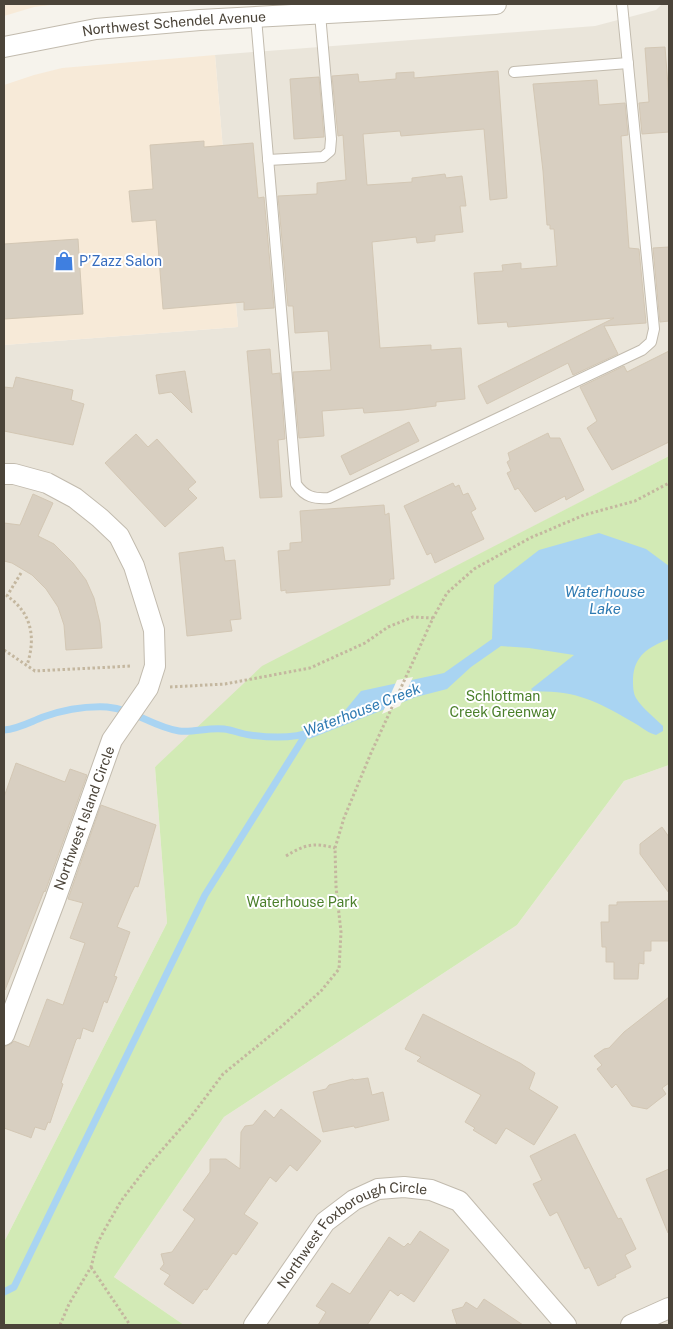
<svg xmlns="http://www.w3.org/2000/svg" width="673" height="1329" font-family="'Public Sans',sans-serif">
<style>
.residential{fill:#eae5da}
.commercial{fill:#f7ead8}
.green{fill:#d2eab5}
.water{fill:#a9d4f2}
.pier{fill:#f6f3ec}
.lines{fill:none;stroke-linecap:round;stroke-linejoin:round}
.stream{stroke:#a9d4f2;stroke-width:7}
.building{fill:#d8cfc1;stroke:#d3c7b4}
.service-casing{stroke:#c2bbae;stroke-width:12}
.minor-casing{stroke:#c2bbae;stroke-width:22}
.path{stroke:#c4b79f;stroke-width:3;stroke-dasharray:2.5 2.5;stroke-linecap:butt}
.service{stroke:#fff;stroke-width:10}
.minor{stroke:#fff;stroke-width:20}
.labels{text-anchor:middle;stroke-width:4;stroke-linejoin:round;paint-order:stroke}
.street-label{font-size:14px;fill:#4b4439;stroke:#fff}
.shop-label{font-size:14px;fill:#366cbe;stroke:#fff;text-anchor:start}
.park-label{font-size:14px;fill:#4a7f2a;stroke:#fff}
.water-label{font-size:15px;font-style:italic;fill:#2e7ab2;stroke:#fff}
</style>
<rect width="100%" height="100%" fill="#f6f3ec"/>
<g class="residential">
<polygon points="662,4 669,4 669,456 357,618 155,767 167,923 4,1242 4,345 238,327 215,55 595,26 656,10"/>
<polygon points="669,765 669,1325 184,1325 114,1277 224,1117 517,925 624,781"/>
</g>
<g class="commercial">
<polygon points="4,4 58,4 34,7 4,16"/>
<polygon points="215,55 238,327 4,345 4,85 34,75 62,68"/>
</g>
<polygon class="green" points="669,456 669,765 624,781 517,925 224,1117 114,1277 184,1325 4,1325 4,1242 167,923 155,767 262,666"/>
<path class="water" d="M599,533L646,549L669,566V639C649,647 634,655 633,679C633,685 633,693 636,698C642,708 655,718 663,726V731L656,735C648,733 643,728 636,724C601,704 576,689 534,692L531,689L574,655L529,648L501,646L471,667L447,689L416,697L309,739L301,727L342,714L361,691L444,673L492,639L494,585L539,550Z"/>
<polygon class="pier" points="413,677 400,706 382,714 397,680"/>
<g class="lines">
<g class="stream">
<path d="M4,730C18,729 30,722 43,717C63,710 85,706 107,707C133,709 153,727 179,731C193,733 209,727 224,729C233,730 241,734 250,735C271,738 294,739 314,731"/>
<polyline points="4,1292 14,1287 205,895 306,734"/>
</g>
</g>
<g class="building">
<polygon points="665,47 669,98 669,132 642,134 639,103 649,102 645,48"/>
<polygon points="498,71 507,198 490,200 484,129 401,136 400,131 363,134 367,185 412,182 412,178 445,174 446,178 462,176 466,206 460,206 463,232 435,235 435,241 417,243 416,237 372,242 380,348 431,345 431,350 461,348 465,399 436,402 436,406 403,410 364,413 363,408 322,411 324,436 299,438 293,372 331,370 328,331 295,333 293,306 288,306 278,196 317,194 317,183 346,180 343,135 338,136 332,76 358,74 359,82 396,79 396,73 414,72 414,78"/>
<polygon points="319,77 324,137 294,139 290,79"/>
<polygon points="597,80 599,105 625,103 628,135 621,136 629,248 639,249 646,323 604,326 618,354 573,375 568,363 487,404 478,386 614,318 508,327 507,322 478,324 474,273 503,271 502,265 521,263 521,269 557,266 554,229 550,229 550,225 547,225 543,171 533,84"/>
<polygon points="204,141 204,147 253,143 258,198 264,197 274,308 244,310 244,302 163,309 156,220 132,222 129,191 153,189 150,145"/>
<polygon points="78,239 83,314 4,319 4,244"/>
<polygon points="669,247 669,321 660,322 653,248"/>
<polygon points="270,349 272,374 280,373 285,439 278,440 282,497 260,498 247,351"/>
<polygon points="669,351 669,442 612,470 587,428 597,421 580,387 624,366 627,372"/>
<polygon points="185,371 192,413 171,392 159,394 156,375"/>
<polygon points="16,377 73,390 71,400 84,404 73,445 4,431 4,387 13,388"/>
<polygon points="409,422 419,441 350,475 341,456"/>
<polygon points="548,433 550,438 560,438 584,490 566,500 565,496 535,512 518,488 515,490 507,473 511,471 507,462 510,460 508,453"/>
<polygon points="136,434 148,447 157,439 196,482 188,489 197,498 165,527 105,463"/>
<polygon points="453,483 455,487 459,485 463,495 468,493 476,509 471,512 484,539 435,563 431,553 427,555 404,506"/>
<polygon points="33,494 53,503 38,536 54,544 73,563 86,580 94,598 100,623 102,648 66,650 64,625 58,607 46,589 32,575 12,563 4,561 4,523 20,525"/>
<polygon points="384,505 385,515 389,513 394,579 390,579 390,585 286,593 286,590 281,591 278,551 290,550 290,543 302,542 300,511"/>
<polygon points="223,547 225,561 235,560 241,619 230,620 232,631 187,636 179,553"/>
<polygon points="16,763 65,782 70,769 87,775 45,892 44,891 5,990 4,797"/>
<polygon points="101,805 156,825 138,887 135,886 131,894 117,927 130,932 114,976 117,977 107,1003 104,1001 93,1032 83,1028 80,1039 78,1038 76,1040 61,1083 63,1084 50,1123 48,1122 45,1130 35,1127 31,1138 29,1137 4,1128 4,1047 11,1044 14,1041 29,1047 47,999 63,1005 85,943 70,938 83,903 68,899"/>
<polygon points="662,827 669,837 669,893 640,854 640,844"/>
<polygon points="669,901 669,941 651,941 651,951 644,951 644,964 639,963 638,979 614,979 614,962 606,962 606,947 602,947 601,922 609,922 609,905 617,905 617,902"/>
<polygon points="669,997 669,1083 662,1088 666,1094 647,1109 632,1106 616,1084 612,1088 597,1069 602,1065 594,1056 604,1049 609,1048 624,1032"/>
<polygon points="423,1014 520,1063 535,1073 529,1089 558,1107 534,1145 506,1128 496,1144 473,1130 475,1128 465,1122 481,1095 417,1061 421,1057 405,1049"/>
<polygon points="368,1078 372,1095 383,1092 389,1120 355,1128 354,1126 323,1132 313,1092 326,1089 329,1085 353,1079 354,1080"/>
<polygon points="281,1109 321,1141 297,1171 290,1165 276,1182 270,1177 244,1214 258,1223 236,1255 233,1253 207,1290 204,1289 193,1304 164,1284 170,1275 160,1269 164,1264 161,1254 172,1252 195,1219 183,1210 210,1172 210,1159 226,1159 240,1169 241,1132 245,1126 253,1125 265,1110 274,1118"/>
<polygon points="575,1134 618,1219 621,1218 636,1249 625,1255 631,1267 615,1275 616,1277 598,1286 589,1267 585,1269 557,1212 550,1216 533,1184 542,1180 530,1156"/>
<polygon points="669,1169 669,1233 668,1233 646,1179"/>
<polygon points="420,1231 449,1250 414,1302 401,1293 398,1296 390,1290 367,1325 318,1325 326,1312 316,1306 332,1283 350,1294 389,1237 404,1247 408,1243 410,1245"/>
<polygon points="484,1299 523,1325 457,1325 452,1310 463,1307 466,1302 477,1309"/>
</g>
<g class="lines">
<defs>
<g id="service">
<path d="M256,18L296,484C305,497 314,499 329,498L642,350L651,342L654,329L622,4"/>
<polyline points="514,72 628,63"/>
<polyline points="268,160 323,157 330,151 331,139 320,14"/>
</g>
<g id="minor">
<path id="s1" d="M4,47L96,29L200,20L496,4"/>
<polyline points="4,474 14,474 47,483 75,498 100,518 119,536 134,566 154,630 155,666 148,688 112,740 55,900 4,1035"/>
<path id="s2" d="M254,1325L325,1222L354,1200L378,1189L404,1187L431,1190L459,1201L566,1325"/>
<polyline points="631,1325 669,1308"/>
</g>
</defs>
<use href="#service" class="service-casing"/>
<use href="#minor" class="minor-casing"/>
<g class="path">
<path d="M21,573L7,596C32,613 36,638 27,665"/>
<polyline points="4,650 35,671 132,666"/>
<polyline points="170,687 225,684 310,668 365,643 388,627 413,617 433,618"/>
<path d="M286,856C304,845 313,842 335,848"/>
<polyline points="91,1267 130,1325"/>
<polyline points="60,1325 69,1304 91,1267 97,1244 105,1229 121,1201 147,1167 190,1118 223,1074 282,1026 321,991 339,969 341,932 336,887 335,848 344,818 371,753 433,618 447,593 474,569 530,538 584,515 635,501 669,483"/>
</g>
<use href="#service" class="service"/>
<use href="#minor" class="minor"/>
</g>
<defs>
<symbol id="shop-bare" viewBox="-9 -9 18 18"><path d="M-5-2.5h2.3a2.7 3.5 0 0 1 5.4 0H5L5.5 6h-11ZM-1.5-2.5h3a1.5 2.3 0 0 0-3 0Z" fill="#3f7fe0" stroke="#fff" stroke-width="2.5" paint-order="stroke"/></symbol>
</defs>
<g fill-rule="evenodd">
<use href="#shop-bare" x="50" y="247" width="28" height="28"/>
</g>
<g class="labels">
<g class="street-label">
<text dy="5" stroke="none"><textPath href="#s1" startOffset="172">Northwest Schendel Avenue</textPath></text>
<text transform="translate(84 818) rotate(-70)" y="5">Northwest Island Circle</text>
<text dy="5" stroke="none"><textPath href="#s2" startOffset="142">Northwest Foxborough Circle</textPath></text>
</g>
<g class="shop-label">
<text x="79" y="266">P'Zazz Salon</text>
</g>
<g class="park-label">
<text x="503" y="701">Schlottman<tspan x="503" dy="16">Creek Greenway</tspan></text>
<text x="302" y="907">Waterhouse Park</text>
</g>
<g class="water-label">
<text x="605" y="597">Waterhouse<tspan x="605" dy="17">Lake</tspan></text>
<text transform="translate(362 710) rotate(-21)" y="5">Waterhouse Creek</text>
</g>
</g>
<rect width="673" height="1329" fill="none" stroke="#4b4439" stroke-width="10"/>
</svg>
